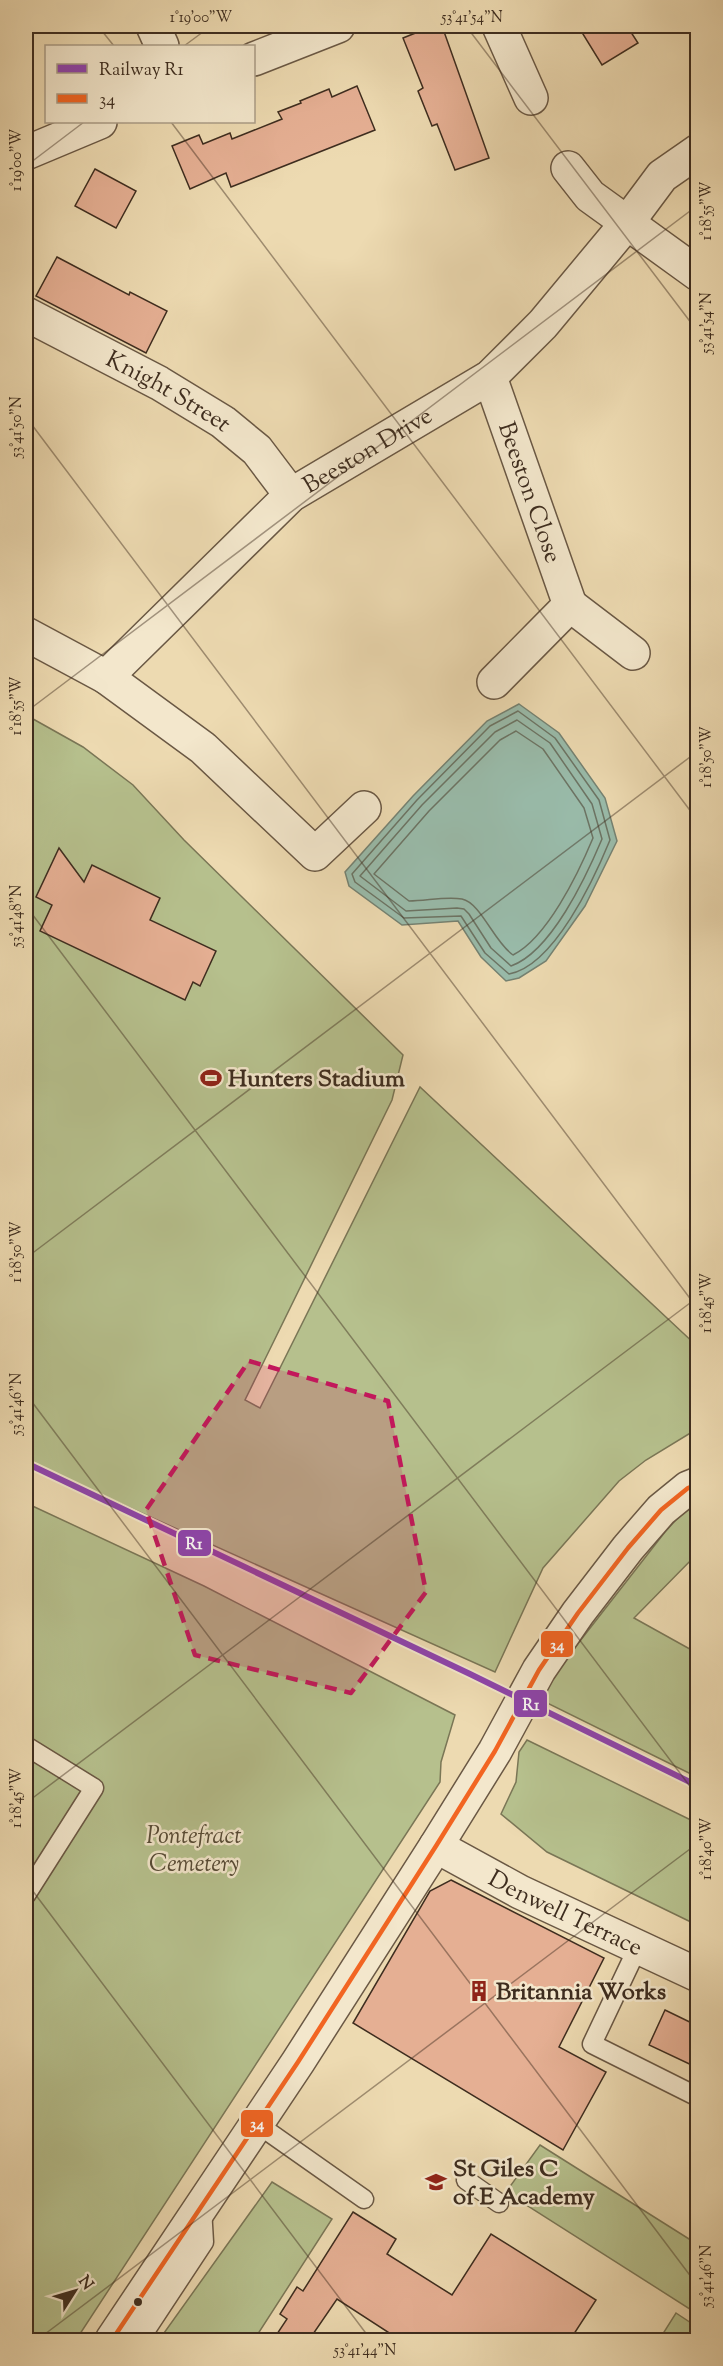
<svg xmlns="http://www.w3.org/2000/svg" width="723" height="2366" font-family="'Sorts Mill Goudy',serif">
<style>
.green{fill:#b6c08d;stroke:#7a7656;stroke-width:1.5}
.water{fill:#9ba;stroke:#758272;stroke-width:1.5}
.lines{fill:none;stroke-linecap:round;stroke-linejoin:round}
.shore{stroke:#6c7464;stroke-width:1.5}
.building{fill:#e5af93;stroke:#3e2d1f;stroke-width:1.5}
.service-casing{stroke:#6a5844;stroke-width:21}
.minor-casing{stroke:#6a5844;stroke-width:36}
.service{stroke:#f3e7cc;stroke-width:18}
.minor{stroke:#f3e7cc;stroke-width:33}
.bus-1-casing{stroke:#f3e7cc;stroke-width:9}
.bus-1{stroke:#f26522;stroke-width:4.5}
.rail-1-casing{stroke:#f3e7cc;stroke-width:10}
.rail-1{stroke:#8e44ad;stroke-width:6}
.marked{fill:#c2185b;fill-opacity:0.2;stroke:#c2185b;stroke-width:4.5;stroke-dasharray:12 8;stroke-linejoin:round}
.ticks{fill:none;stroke:#3e2d1f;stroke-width:1.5;stroke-opacity:0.45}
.bus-dot{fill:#3e2d1f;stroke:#f3e7cc;stroke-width:2}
.labels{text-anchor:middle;stroke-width:5;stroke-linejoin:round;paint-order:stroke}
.street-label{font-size:24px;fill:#3e2d1f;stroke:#f3e7cc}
.poi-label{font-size:24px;font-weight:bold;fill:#3e2d1f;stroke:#f3e7cc;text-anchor:start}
.park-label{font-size:24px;font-style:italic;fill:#564a35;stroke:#f3e7cc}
.line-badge{stroke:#f3e7cc;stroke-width:2}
.badge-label{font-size:16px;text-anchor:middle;font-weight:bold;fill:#fff}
.neatline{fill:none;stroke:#3e2d1f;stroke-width:2}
.ticks-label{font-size:15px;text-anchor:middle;fill:#3e2d1f}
</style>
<rect width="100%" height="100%" fill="#eddab1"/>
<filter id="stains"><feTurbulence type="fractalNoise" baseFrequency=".00333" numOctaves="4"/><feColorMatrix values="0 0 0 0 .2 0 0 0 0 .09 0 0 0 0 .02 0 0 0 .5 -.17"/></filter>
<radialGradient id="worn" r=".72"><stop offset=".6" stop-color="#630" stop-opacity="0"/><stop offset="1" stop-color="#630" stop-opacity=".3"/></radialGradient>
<g class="green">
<polygon points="26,715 83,747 133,785 184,840 403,1055 392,1100 245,1400 260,1408 420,1087 698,1347 697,1429 646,1460 619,1481 543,1568 495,1672 26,1461"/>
<polygon points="697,1499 697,1554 634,1618 697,1653 697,1777 541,1700 555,1673 665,1532 692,1502"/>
<polygon points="26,1503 204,1586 455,1715 441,1762 440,1782 76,2340 26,2340"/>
<polygon points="527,1740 697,1823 697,1925 547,1852 501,1814 516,1782 519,1752"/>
<polygon points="540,2145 697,2244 697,2318 691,2315 693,2311 506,2192"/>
<polygon points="272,2182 332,2219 254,2340 159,2340"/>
<polygon points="676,2313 697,2327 697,2340 659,2340"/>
</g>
<polygon class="water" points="519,704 559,733 605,798 617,841 585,906 546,961 519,978 506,981 481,957 458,921 402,925 349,886 345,872 413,796 487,721"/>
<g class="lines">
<g class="shore">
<path d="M518,711L555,738L599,800L610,840C594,879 554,966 509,974L485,953L461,916L404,918L355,882L352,874L417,800L490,726Z"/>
<path d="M517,720L550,743L592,804L602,839C586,877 551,952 511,966L491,948L469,914L464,909L457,908L406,911L360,876L422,805L495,732Z"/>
<path d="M516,731L543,749L584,808L593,838C578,874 547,938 513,955C494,942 481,903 462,899C446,896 426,901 409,901L374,874L429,811L500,740Z"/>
</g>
</g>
<g class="building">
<polygon points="433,26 442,26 489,158 455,170 437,124 432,126 418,91 423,88 403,38"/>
<polygon points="578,26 627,26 638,43 602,65"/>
<polygon points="357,86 375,130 231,187 226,173 190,189 172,146 199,135 203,144 230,133 232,139 282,119 278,112 301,103 300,101 329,89 332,97"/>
<polygon points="95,169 136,191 116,228 75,206"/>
<polygon points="57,257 129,295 130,292 167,311 146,353 36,296"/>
<polygon points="59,848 84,882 92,865 160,898 150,920 216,951 200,986 193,982 185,1000 40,931 52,905 36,897"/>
<polygon points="451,1880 604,1958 559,2047 606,2072 563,2150 353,2023 430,1891"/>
<polygon points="665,2010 698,2026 698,2068 649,2045"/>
<polygon points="353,2212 396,2239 387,2254 452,2295 491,2234 596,2300 570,2340 400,2340 337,2299 309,2340 273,2340 287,2319 280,2314 297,2287 303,2291"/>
</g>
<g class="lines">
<defs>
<g id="service">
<polyline points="26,1746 94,1788 26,1895"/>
<polyline points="638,1947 592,2044 698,2097"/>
<polyline points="256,2123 364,2199"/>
<polyline points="466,2180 499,2203"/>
<polyline points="115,2336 144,2333 204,2242 202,2208"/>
</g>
<g id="minor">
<polyline points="153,26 162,46"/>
<polyline points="499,26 531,98"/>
<polyline points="254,59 338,26"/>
<polyline points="26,153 100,122"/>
<polyline points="568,168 590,196 698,274"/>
<path id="s1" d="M26,314L159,383L223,422L257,450L291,495"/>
<path id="s2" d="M490,377L570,605L494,682"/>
<polyline points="570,605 633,653"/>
<polyline points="26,634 106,677 203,748 315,854 364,808"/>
<path id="s3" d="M106,677L291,495L490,377L543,324L627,223L662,176L698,151"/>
<path id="s4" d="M436,1846L520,1892L698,1975"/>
<polyline points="112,2340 298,2062 436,1846 495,1751 539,1670 578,1613 628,1548 661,1510 688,1488 698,1484"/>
</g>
</defs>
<use href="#service" class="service-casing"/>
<use href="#minor" class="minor-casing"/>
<use href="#service" class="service"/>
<use href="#minor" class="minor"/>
<defs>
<polyline id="bus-1" points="112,2340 298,2062 436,1846 495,1751 539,1670 578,1613 628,1548 661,1510 688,1488 698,1484"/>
</defs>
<use href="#bus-1" class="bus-1-casing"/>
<use href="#bus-1" class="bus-1"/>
<defs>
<polyline id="rail-1" points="26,1463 470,1674 698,1786"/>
</defs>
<use href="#rail-1" class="rail-1-casing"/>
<use href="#rail-1" class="rail-1"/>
</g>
<path class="marked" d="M249,1361L388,1401L426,1592L351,1693L195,1655L146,1510Z"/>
<path class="ticks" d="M98,26L114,46M466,26L698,332M184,46L211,26M171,122L698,821M26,166L84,122M26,417L698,1309M26,712L698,205M26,906L698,1797M26,1258L698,751M26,1394L698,2286M26,1803L698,1297M26,1882L371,2340M37,2340L698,1843"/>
<defs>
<symbol id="stadium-bare" viewBox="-9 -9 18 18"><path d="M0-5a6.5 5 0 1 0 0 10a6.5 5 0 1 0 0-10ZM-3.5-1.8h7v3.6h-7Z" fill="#8f2418" stroke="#f3e7cc" stroke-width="2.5" paint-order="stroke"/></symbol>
<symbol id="building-bare" viewBox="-9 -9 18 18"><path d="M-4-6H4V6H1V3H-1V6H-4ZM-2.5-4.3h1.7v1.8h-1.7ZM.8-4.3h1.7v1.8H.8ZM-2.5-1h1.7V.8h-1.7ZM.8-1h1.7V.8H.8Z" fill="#8f2418" stroke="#f3e7cc" stroke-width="2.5" paint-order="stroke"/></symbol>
<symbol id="school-bare" viewBox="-9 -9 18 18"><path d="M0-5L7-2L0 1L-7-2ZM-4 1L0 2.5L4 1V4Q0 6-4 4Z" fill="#8f2418" stroke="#f3e7cc" stroke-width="2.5" paint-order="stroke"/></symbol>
</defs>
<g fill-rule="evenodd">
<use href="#stadium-bare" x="196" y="1063" width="30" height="30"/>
<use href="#building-bare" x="464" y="1976" width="30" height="30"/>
<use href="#school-bare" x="421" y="2167" width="30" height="30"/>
</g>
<circle class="bus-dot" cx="138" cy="2302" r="5"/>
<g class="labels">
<g class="street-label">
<text dy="8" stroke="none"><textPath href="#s1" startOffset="162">Knight Street</textPath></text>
<text dy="8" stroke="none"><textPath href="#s3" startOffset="348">Beeston Drive</textPath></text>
<text dy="8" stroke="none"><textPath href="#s2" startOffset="122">Beeston Close</textPath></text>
<text dy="8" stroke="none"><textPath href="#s4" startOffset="146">Denwell Terrace</textPath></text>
</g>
<g class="poi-label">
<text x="228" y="1086">Hunters Stadium</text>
<text x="496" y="1999">Britannia Works</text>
<text x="453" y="2176">St Giles C<tspan x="453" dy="28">of E Academy</tspan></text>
</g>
<g class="park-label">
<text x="194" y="1843">Pontefract<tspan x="194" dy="28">Cemetery</tspan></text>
</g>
</g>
<g class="line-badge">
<rect x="177" y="1529" width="35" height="28" rx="6" fill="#8e44ad"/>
<rect x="540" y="1630" width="34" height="28" rx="6" fill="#f26522"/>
<rect x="513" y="1689" width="35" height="29" rx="6" fill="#8e44ad"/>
<rect x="240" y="2109" width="34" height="29" rx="6" fill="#f26522"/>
</g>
<g class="badge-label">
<text x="194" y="1549">R1</text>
<text x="557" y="1650">34</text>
<text x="531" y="1710">R1</text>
<text x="257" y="2129">34</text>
</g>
<rect width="723" height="2366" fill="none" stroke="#eddab1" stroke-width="66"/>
<rect x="45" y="45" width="210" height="78" fill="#f3e7cc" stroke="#ab9d87" stroke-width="1.5"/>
<rect x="57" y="64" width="30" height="9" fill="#8e44ad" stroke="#ab9d87" stroke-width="1.5"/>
<text x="99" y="75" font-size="18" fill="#3e2d1f">Railway R1</text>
<rect x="57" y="94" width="30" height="9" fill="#f26522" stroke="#ab9d87" stroke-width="1.5"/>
<text x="99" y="105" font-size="18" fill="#3e2d1f">34</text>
<g transform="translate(75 2291) rotate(53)" stroke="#f3e7cc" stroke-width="4.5" paint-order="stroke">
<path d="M0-4.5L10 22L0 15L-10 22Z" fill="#3e2d1f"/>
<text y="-9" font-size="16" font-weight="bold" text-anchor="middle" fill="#3e2d1f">N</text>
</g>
<rect x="33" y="33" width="657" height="2300" class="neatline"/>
<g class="ticks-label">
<text x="201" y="22">1°19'00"W</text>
<text x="472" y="22">53°41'54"N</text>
<text transform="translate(16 160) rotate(-90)" y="5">1°19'00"W</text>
<text transform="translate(706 211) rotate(-90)" y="5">1°18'55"W</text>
<text transform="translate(706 323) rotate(-90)" y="5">53°41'54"N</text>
<text transform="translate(16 427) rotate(-90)" y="5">53°41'50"N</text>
<text transform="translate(16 706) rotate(-90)" y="5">1°18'55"W</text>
<text transform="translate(706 757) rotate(-90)" y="5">1°18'50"W</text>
<text transform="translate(16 916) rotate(-90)" y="5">53°41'48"N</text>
<text transform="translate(16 1252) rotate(-90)" y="5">1°18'50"W</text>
<text transform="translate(706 1303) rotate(-90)" y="5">1°18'45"W</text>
<text transform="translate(16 1404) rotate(-90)" y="5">53°41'46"N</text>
<text transform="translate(16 1798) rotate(-90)" y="5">1°18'45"W</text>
<text transform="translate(706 1849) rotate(-90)" y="5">1°18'40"W</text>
<text transform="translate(706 2276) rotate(-90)" y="5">53°41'46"N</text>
<text x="365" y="2355">53°41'44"N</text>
</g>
<rect width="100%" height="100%" filter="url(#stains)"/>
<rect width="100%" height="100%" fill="url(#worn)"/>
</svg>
